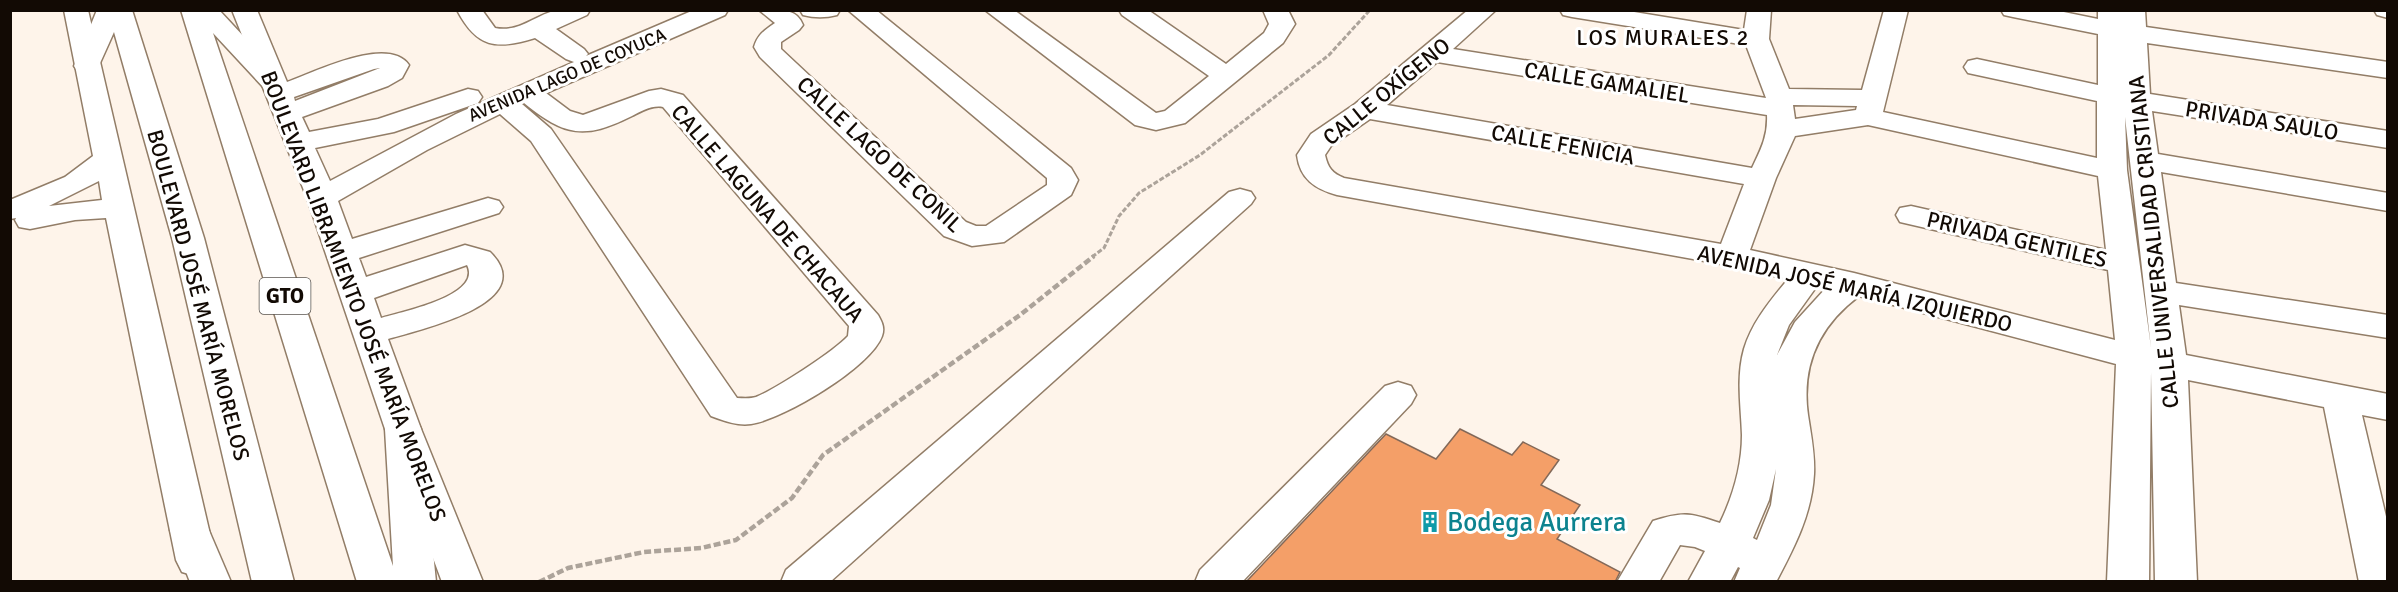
<svg xmlns="http://www.w3.org/2000/svg" width="2398" height="592" font-family="Signika,sans-serif">
<style>
.building{fill:#f49f68;stroke:#836959;stroke-width:1.5}
.lines{fill:none;stroke-linecap:round;stroke-linejoin:round}
.minor-casing{stroke:#927d67;stroke-width:3}
.major-casing{stroke:#927d67;stroke-width:3}
.path-far1{stroke:#aca39a;stroke-width:3;stroke-dasharray:5 2;stroke-linecap:butt}
.path{stroke:#aca39a;stroke-width:4.5;stroke-dasharray:7 3;stroke-linecap:butt}
.minor{fill:#fff;fill-rule:evenodd}
.major{fill:#fff;fill-rule:evenodd}
.labels{text-anchor:middle;stroke-width:6;stroke-linejoin:round;paint-order:stroke}
.far-street-label{font-size:18px;fill:#120a04;stroke:#fff}
.shield{fill:#fff;stroke:#59544f;stroke-width:1.5}
.shield-label{font-size:21px;font-weight:bold;fill:#120a04}
.far-quarter-label{font-size:22px;letter-spacing:1.5px;fill:#120a04;stroke:#fff}
.street-label{font-size:22px;fill:#120a04;stroke:#fff}
.near-culture-label{font-size:27px;fill:#0d838f;stroke:#fff;text-anchor:start}
</style>
<rect width="100%" height="100%" fill="#fef4ea"/>
<polygon class="building" points="1460,429 1512,455 1523,442 1559,460 1541,485 1580,505 1557,539 1620,572 1615,582 1246,582 1386,434 1436,459"/>
<g class="lines">
<defs>
<g id="minor">
<path d="M64,10H88L216,560L210,572L196,576L182,572L176,560L106,218L75,220L30,229L19,227L15,220L16,218L10,219V200L65,177L93,156ZM99,181L102,200L49,206Z"/>
<path d="M232,10H257L287,82C315,72 388,35 409,65L402,78L388,86L302,117L309,132L378,119L468,89L478,91L482,97L478,103L394,132L315,148L330,181L456,114L574,62L566,59L535,38C496,50 477,48 457,10H482L495,28C519,33 535,15 557,10C567,8 580,10 590,10L587,15L556,29L584,49L588,54L586,56L694,10H728L725,15L546,93L570,111L583,115L649,91L661,89L683,95L878,315C882,322 885,328 882,336C871,367 784,419 751,424C738,426 724,421 711,416L531,141L500,114L427,150L338,201L352,239L488,198L499,201L503,207L499,213L359,258L366,277L465,245L490,252C542,303 418,330 388,339L421,429L483,582H442L385,429L307,198ZM380,68L295,101L294,97L374,69ZM524,103C565,136 584,140 632,116C642,111 652,105 663,107L849,326L848,336C833,352 776,389 756,397C750,399 743,398 737,398L551,129L522,104ZM467,265C483,296 401,312 381,318L374,298Z"/>
<path d="M759,10C775,10 796,6 803,25L799,30L781,42V49L966,222L976,226H986L1047,185V178L848,10H876L1071,168L1078,180L1071,195L1004,242L972,246L944,236L760,57L754,47C758,34 765,30 775,23Z"/>
<path d="M800,10H840L837,15C825,18 815,18 803,15Z"/>
<polygon points="985,10 1014,10 1156,113 1165,111 1209,76 1122,15 1119,10 1148,10 1226,64 1264,33 1269,24 1263,10 1288,10 1295,24 1283,43 1185,123 1156,130 1135,125"/>
<path d="M1468,10H1496L1453,49L1766,98L1746,45L1572,17L1563,15L1560,10H1622L1744,30L1747,10H1771L1769,39L1789,89L1862,90L1884,10H1908L1883,112L2097,158V101L1968,73L1964,67L1968,61L1977,59L2098,85V34L2013,17L2004,15L2001,10H2054L2098,19V10H2145L2146,27L2388,62V78L2147,43L2150,94L2388,131V148L2152,111L2158,154L2388,193V211L2161,172L2176,283L2388,315V338L2179,305L2186,355L2388,394V420L2362,415L2388,525V582H2359L2324,407L2188,380L2197,582H2155L2151,372L2149,582H2107L2116,364L1859,296C1819,326 1801,365 1808,415C1811,435 1815,454 1814,474C1812,514 1794,548 1776,582H1734L1740,568L1738,567L1730,582H1688L1705,551L1695,547L1680,545L1659,582H1617L1653,521C1683,511 1691,513 1720,523C1733,496 1742,465 1742,435C1741,406 1736,377 1744,349C1752,322 1771,300 1788,279L1732,266L1337,195C1315,189 1300,179 1297,155L1311,134L1355,104ZM1437,62L1767,115C1768,136 1761,149 1752,168L1387,105ZM1793,105L1857,106L1856,110L1795,119ZM2125,117L2151,348L2127,170ZM1370,119L1744,184L1721,244L1344,178C1332,173 1328,168 1325,155L1331,146ZM1868,125L2098,176L2106,250L1911,206L1900,208L1896,215L1900,222L2108,270L2115,340L1854,273L1750,250L1776,178L1795,136ZM1817,286L1826,288L1795,322L1777,355L1789,325ZM1776,469L1771,505L1757,540L1753,538L1769,500Z"/>
<polygon points="2374,10 2388,10 2388,18 2377,15"/>
<polygon points="1240,189 1251,192 1255,198 1251,204 830,582 781,582 786,570 1229,192"/>
<polygon points="1398,382 1411,386 1416,395 1411,404 1242,582 1195,582 1200,570 1385,386"/>
</g>
<g id="major">
<polygon points="97,10 132,10 204,238 294,582 252,582 172,238 114,32 96,72 87,74 78,72 74,66"/>
<polygon points="181,10 219,10 286,82 282,88 273,90 264,88 213,33 393,566 385,429 390,419 403,415 416,419 421,429 436,582 357,582"/>
<polygon points="190,514 204,519 231,582 190,582 170,530 176,519"/>
</g>
</defs>
<use href="#minor" class="minor-casing"/>
<use href="#major" class="major-casing"/>
<polyline class="path-far1" points="1092,257 1104,248 1119,216 1139,193 1200,155 1329,55 1370,10"/>
<polyline class="path" points="539,582 568,568 644,552 701,548 736,540 792,498 823,455 1020,315 1094,256"/>
<use href="#minor" class="minor"/>
<use href="#major" class="major"/>
</g>
<defs>
<symbol id="building-bare" viewBox="-9 -9 18 18"><path d="M-4-6H4V6H1V3H-1V6H-4ZM-2.5-4.3h1.7v1.8h-1.7ZM.8-4.3h1.7v1.8H.8ZM-2.5-1h1.7V.8h-1.7ZM.8-1h1.7V.8H.8Z" fill="#0f9aa8" stroke="#fff" stroke-width="2.5" paint-order="stroke"/></symbol>
</defs>
<g fill-rule="evenodd">
<use href="#building-bare" x="1415" y="507" width="30" height="30"/>
</g>
<g class="labels">
<g class="far-street-label">
<text transform="translate(567 75) rotate(-23)" y="6">AVENIDA LAGO DE COYUCA</text>
</g>
<rect class="shield" x="259.5" y="278" width="51" height="36" rx="4.5"/>
<g class="shield-label">
<text x="285" y="303">GTO</text>
</g>
<g class="far-quarter-label">
<text x="1663" y="45">LOS MURALES 2</text>
</g>
<g class="street-label">
<text transform="translate(1607 82) rotate(9)" y="8">CALLE GAMALIEL</text>
<text transform="translate(1386 91) rotate(-39)" y="8">CALLE OXÍGENO</text>
<text transform="translate(2262 120) rotate(9)" y="8">PRIVADA SAULO</text>
<text transform="translate(1563 144) rotate(10)" y="8">CALLE FENICIA</text>
<text transform="translate(880 154) rotate(43)" y="8">CALLE LAGO DE CONIL</text>
<text transform="translate(768 213) rotate(49)" y="8">CALLE LAGUNA DE CHACAUA</text>
<text transform="translate(2017 239) rotate(13)" y="8">PRIVADA GENTILES</text>
<text transform="translate(2153 242) rotate(-96)" y="8">CALLE UNIVERSALIDAD CRISTIANA</text>
<text transform="translate(1855 288) rotate(13)" y="8">AVENIDA JOSÉ MARÍA IZQUIERDO</text>
<text transform="translate(199 295) rotate(75)" y="8">BOULEVARD JOSÉ MARÍA MORELOS</text>
<text transform="translate(354 296) rotate(69)" y="8">BOULEVARD LIBRAMIENTO JOSÉ MARÍA MORELOS</text>
</g>
<g class="near-culture-label">
<text x="1447" y="531">Bodega Aurrera</text>
</g>
</g>
<rect width="2398" height="592" fill="none" stroke="#120a04" stroke-width="24"/>
</svg>
